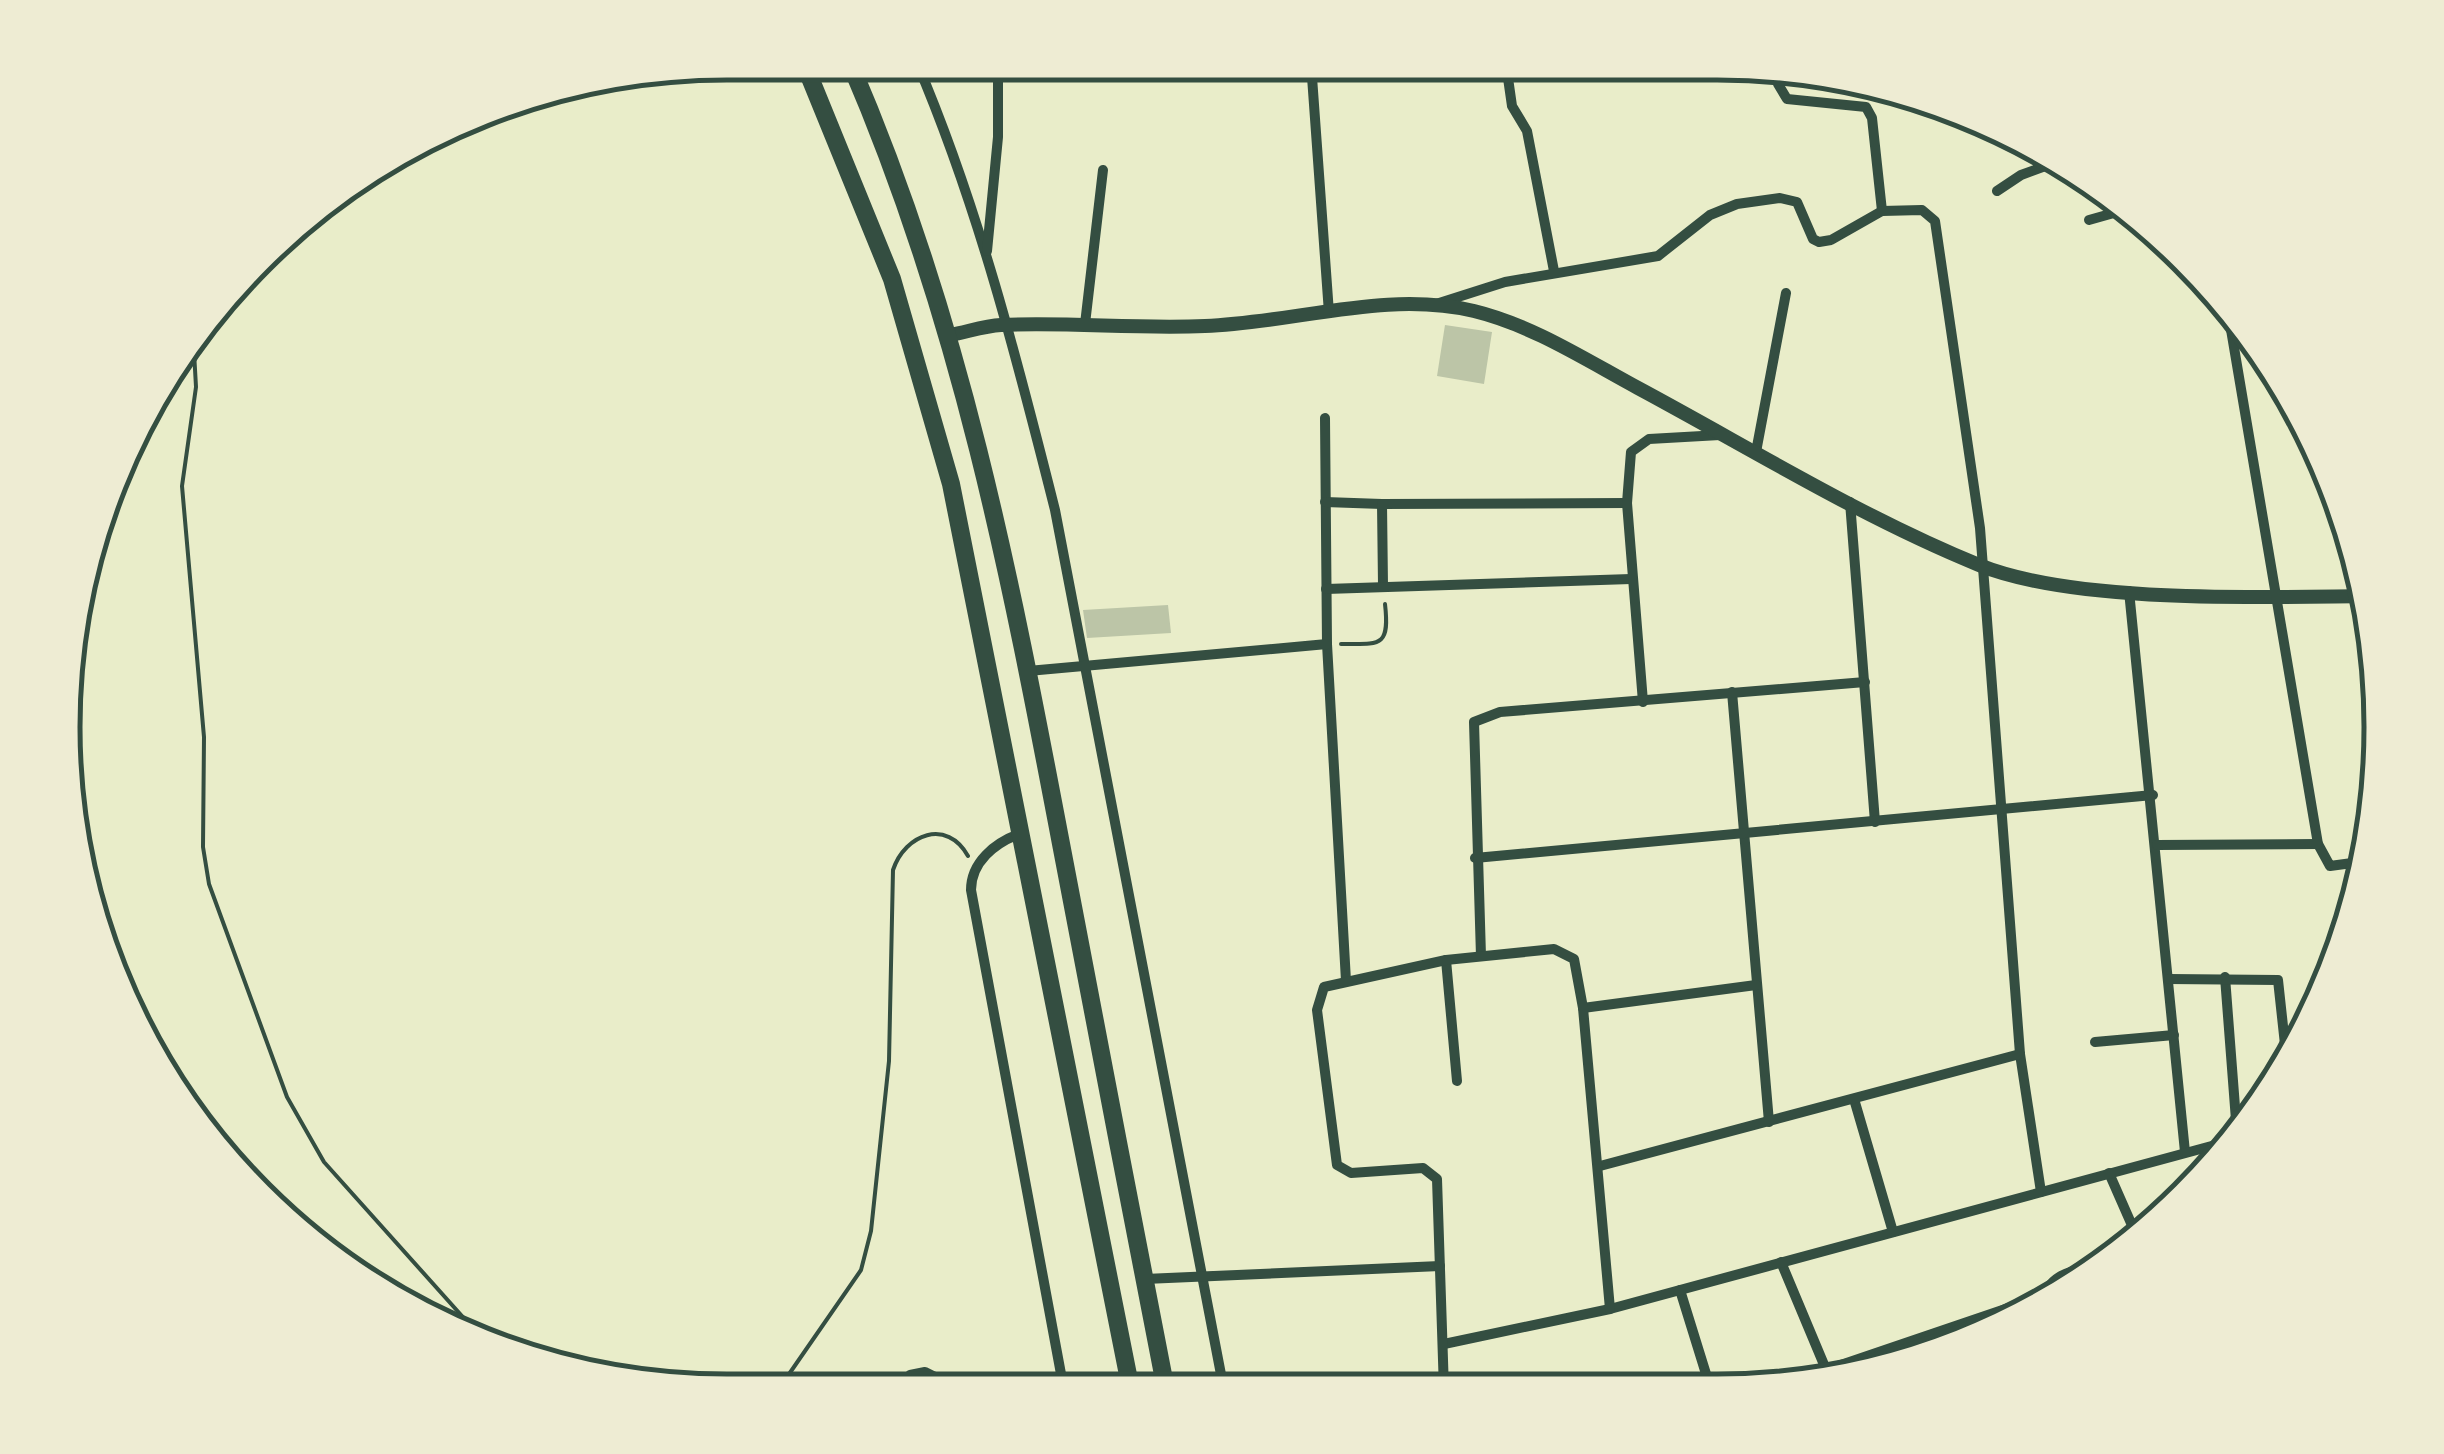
<svg xmlns="http://www.w3.org/2000/svg" width="2444" height="1454" font-family="Inter,sans-serif">
<style>
.building{fill:#bcc5a7}
.lines{fill:none;stroke-linecap:round;stroke-linejoin:round}
.path{stroke:#344e41;stroke-width:4}
.minor{stroke:#344e41;stroke-width:10}
.tertiary{stroke:#344e41;stroke-width:14}
.trunk{stroke:#344e41;stroke-width:18}
.rim{fill:none;stroke:#344e41;stroke-width:5}
</style>
<rect width="100%" height="100%" fill="#e9edc9"/>
<g class="building">
<polygon points="1445,325 1492,332 1484,384 1437,376"/>
<polygon points="1168,605 1171,633 1087,638 1083,610"/>
</g>
<g class="lines">
<g class="path">
<polyline points="193,334 196,387 182,486 204,737 203,847 209,884 287,1097 324,1162 487,1344"/>
<path d="M1341,644C1380,644 1390,648 1385,604"/>
<path d="M778,1390L861,1270L871,1231L889,1061L893,870C905,834 947,818 968,856"/>
</g>
<g class="minor">
<path d="M917,63C978,206 1017,359 1055,510L1224,1390"/>
<polyline points="1311,63 1329,313"/>
<polyline points="1506,64 1512,106 1527,131 1554,271"/>
<polyline points="1782,68 1778,84 1787,99 1866,107 1872,118 1882,211"/>
<polyline points="1312,75 1404,63"/>
<polyline points="1956,110 1957,113"/>
<polyline points="1997,191 2021,175 2059,161"/>
<polyline points="2089,220 2128,209"/>
<polyline points="987,251 998,137 998,63"/>
<polyline points="1436,304 1505,282 1658,256 1710,215 1737,204 1780,198 1797,202 1813,239 1819,242 1831,240 1882,211 1922,210 1935,221 1980,528 2020,1054 2041,1192"/>
<polyline points="2227,306 2318,844 2330,866 2367,861"/>
<polyline points="1085,324 1103,170"/>
<polyline points="1325,418 1327,644 1346,981"/>
<polyline points="1756,452 1786,293"/>
<polyline points="1325,502 1382,504"/>
<polyline points="1850,502 1875,822"/>
<polyline points="1383,585 1382,504 1627,503"/>
<polyline points="1326,589 1631,579"/>
<polyline points="2129,591 2185,1152"/>
<polyline points="1028,671 1327,644"/>
<polyline points="1732,692 1769,1122"/>
<polyline points="1643,702 1627,503 1631,452 1649,439 1720,435"/>
<path d="M1019,834C995,843 971,862 971,890L1064,1390"/>
<polyline points="2157,845 2318,844"/>
<polyline points="1475,858 2153,795"/>
<polyline points="1481,956 1474,722 1500,712 1865,682"/>
<polyline points="1446,960 1457,1081"/>
<polyline points="2225,977 2237,1133"/>
<polyline points="2169,979 2278,980 2287,1063"/>
<polyline points="1583,1008 1756,985"/>
<polyline points="2095,1042 2174,1035"/>
<polyline points="1854,1099 1893,1232"/>
<polyline points="1600,1166 2020,1054"/>
<polyline points="2109,1173 2138,1239"/>
<polyline points="1781,1262 1830,1379"/>
<polyline points="1145,1279 1440,1266"/>
<polyline points="1680,1290 1711,1390"/>
<path d="M2046,1304C2042,1272 2082,1269 2106,1262"/>
<polyline points="1444,1344 1610,1309 2230,1141"/>
<polyline points="1826,1370 2044,1296"/>
<polyline points="899,1390 910,1375 925,1372 939,1379 943,1390"/>
<polyline points="1444,1390 1437,1179 1423,1168 1351,1173 1337,1165 1317,1010 1324,987 1446,960 1554,949 1574,959 1583,1008 1610,1309"/>
</g>
<path class="tertiary" d="M950,335C967,332 984,326 1001,325C1069,322 1137,329 1205,326C1295,323 1385,290 1474,311C1532,325 1586,360 1638,388C1750,448 1861,517 1979,565C2076,604 2262,597 2368,596"/>
<g class="trunk">
<polyline points="804,63 892,279 951,484 1131,1390"/>
<path d="M850,63C961,320 1010,575 1062,849C1096,1029 1131,1210 1166,1390"/>
</g>
</g>
<path d="M0 0H2444V1454H0ZM727 80H1717A647 647 0 0 1 2364 727V727A647 647 0 0 1 1717 1374H727A647 647 0 0 1 80 727V727A647 647 0 0 1 727 80Z" fill="#eeecd3" fill-rule="evenodd"/>
<path class="rim" d="M727 80H1717A647 647 0 0 1 2364 727V727A647 647 0 0 1 1717 1374H727A647 647 0 0 1 80 727V727A647 647 0 0 1 727 80Z"/>
</svg>
